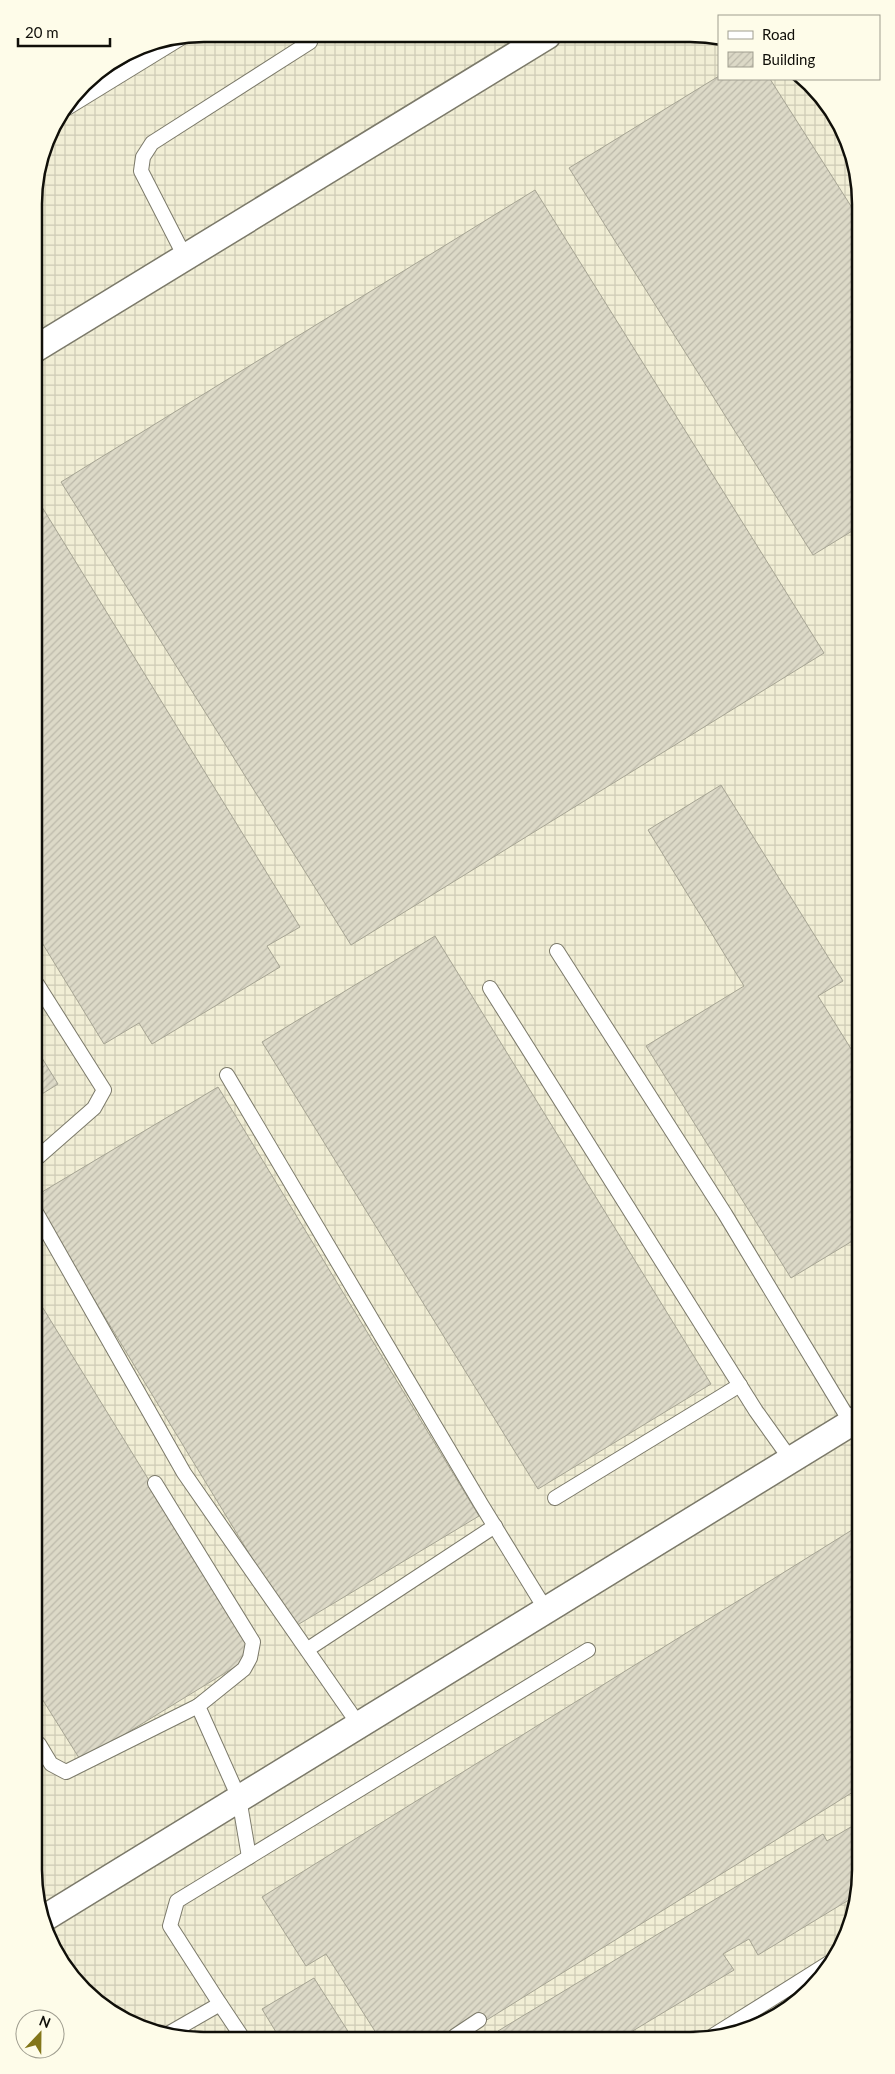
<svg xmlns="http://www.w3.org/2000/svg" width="895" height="2074" font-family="Lato,sans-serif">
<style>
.industrial{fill:url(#industrial-grid)}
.building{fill:url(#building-hatch);stroke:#a6a493}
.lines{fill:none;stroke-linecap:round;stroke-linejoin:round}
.service-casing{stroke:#7c7a6a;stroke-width:16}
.minor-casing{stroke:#7c7a6a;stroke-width:29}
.service{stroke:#fff;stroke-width:14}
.minor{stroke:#fff;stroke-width:26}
.rim{fill:none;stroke:#100f09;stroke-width:2.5}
</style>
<defs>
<pattern id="industrial-grid" width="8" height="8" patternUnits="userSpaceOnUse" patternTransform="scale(1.25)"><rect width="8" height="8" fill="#f1eed5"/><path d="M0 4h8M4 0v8" fill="none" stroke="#cecbb6"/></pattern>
<pattern id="building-hatch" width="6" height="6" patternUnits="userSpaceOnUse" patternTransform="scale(1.25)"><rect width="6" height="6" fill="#dcd9c7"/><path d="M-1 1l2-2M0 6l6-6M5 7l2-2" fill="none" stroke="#bcb9aa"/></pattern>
</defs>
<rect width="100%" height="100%" fill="#fefce9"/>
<polygon class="industrial" points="205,34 719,37 719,79 805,79 838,119 856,161 861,1880 848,1935 819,1982 785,2012 734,2035 171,2037 129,2023 84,1990 40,1913 34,193 51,129 92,76 139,47"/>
<g class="building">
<polygon points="719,76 719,79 770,79 856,214 857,528 813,555 569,168"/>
<polygon points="535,190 824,653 351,945 61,482"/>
<polygon points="42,507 300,927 267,946 280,967 152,1044 139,1023 104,1044 36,933 35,511"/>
<polygon points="721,785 843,981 818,996 858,1060 859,1237 791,1278 646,1046 744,986 648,830"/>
<polygon points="435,936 711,1384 538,1489 262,1042"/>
<polygon points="37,1050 58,1084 37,1097"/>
<polygon points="218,1087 479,1516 294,1627 37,1206 37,1195"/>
<polygon points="38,1300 256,1654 81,1761 39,1694"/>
<polygon points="860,1525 861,1787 461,2036 378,2036 326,1954 306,1966 262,1897"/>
<polygon points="861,1821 861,1880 857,1895 758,1955 749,1939 723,1954 734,1970 626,2035 501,2036 498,2031 823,1834 827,1841"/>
<polygon points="314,1978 351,2036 279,2037 262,2009"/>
</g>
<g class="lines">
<defs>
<g id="service">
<polyline points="67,108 181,38"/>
<polyline points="185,257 141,171 143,157 152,143 310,42 313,34"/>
<polyline points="557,951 725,1214 851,1423"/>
<polyline points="37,984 104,1090 94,1108 37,1158"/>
<polyline points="490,988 756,1411 791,1460"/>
<polyline points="227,1075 481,1504 546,1610"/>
<polyline points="37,1214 184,1473 359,1725"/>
<polyline points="155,1483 253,1642 250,1658 244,1669 198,1706 239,1798 249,1857"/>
<polyline points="555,1498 740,1385"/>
<polyline points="308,1649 495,1526"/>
<polyline points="39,1744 51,1764 66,1772 198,1706"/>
<polyline points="220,2004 242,2037"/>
<polyline points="166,2035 220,2004 170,1926 177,1901 588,1650"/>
<polyline points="714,2035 832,1961"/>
<polyline points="455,2036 479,2020"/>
</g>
<g id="minor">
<polyline points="35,349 547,36"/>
<polyline points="43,1919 859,1418"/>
</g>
</defs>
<use href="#service" class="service-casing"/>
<use href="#minor" class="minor-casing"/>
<use href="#service" class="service"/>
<use href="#minor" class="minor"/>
</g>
<path d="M0 0H895V2074H0ZM204 42H690A162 162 0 0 1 852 204V1870A162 162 0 0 1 690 2032H204A162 162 0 0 1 42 1870V204A162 162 0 0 1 204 42Z" fill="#fefce9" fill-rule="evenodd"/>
<path class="rim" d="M204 42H690A162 162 0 0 1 852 204V1870A162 162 0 0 1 690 2032H204A162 162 0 0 1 42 1870V204A162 162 0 0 1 204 42Z"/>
<rect x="718" y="15" width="162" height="65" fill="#fefce9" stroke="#9f9d8f"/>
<rect x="728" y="31" width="25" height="8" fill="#ffffff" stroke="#9f9d8f"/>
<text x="762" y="40" font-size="15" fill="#100f09">Road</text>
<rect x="728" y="52" width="25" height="15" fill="url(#building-hatch)" stroke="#9f9d8f"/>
<text x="762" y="65" font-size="15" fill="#100f09">Building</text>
<g transform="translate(40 2034) rotate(22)"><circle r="24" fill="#fefce9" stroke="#9f9d8f"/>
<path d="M0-4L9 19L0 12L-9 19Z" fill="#83761a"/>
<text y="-8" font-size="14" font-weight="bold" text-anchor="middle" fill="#100f09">N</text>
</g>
<path d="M18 38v8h92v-8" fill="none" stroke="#100f09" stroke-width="2.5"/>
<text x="25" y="38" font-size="15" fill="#100f09" stroke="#fefce9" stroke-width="4" paint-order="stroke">20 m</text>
</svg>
